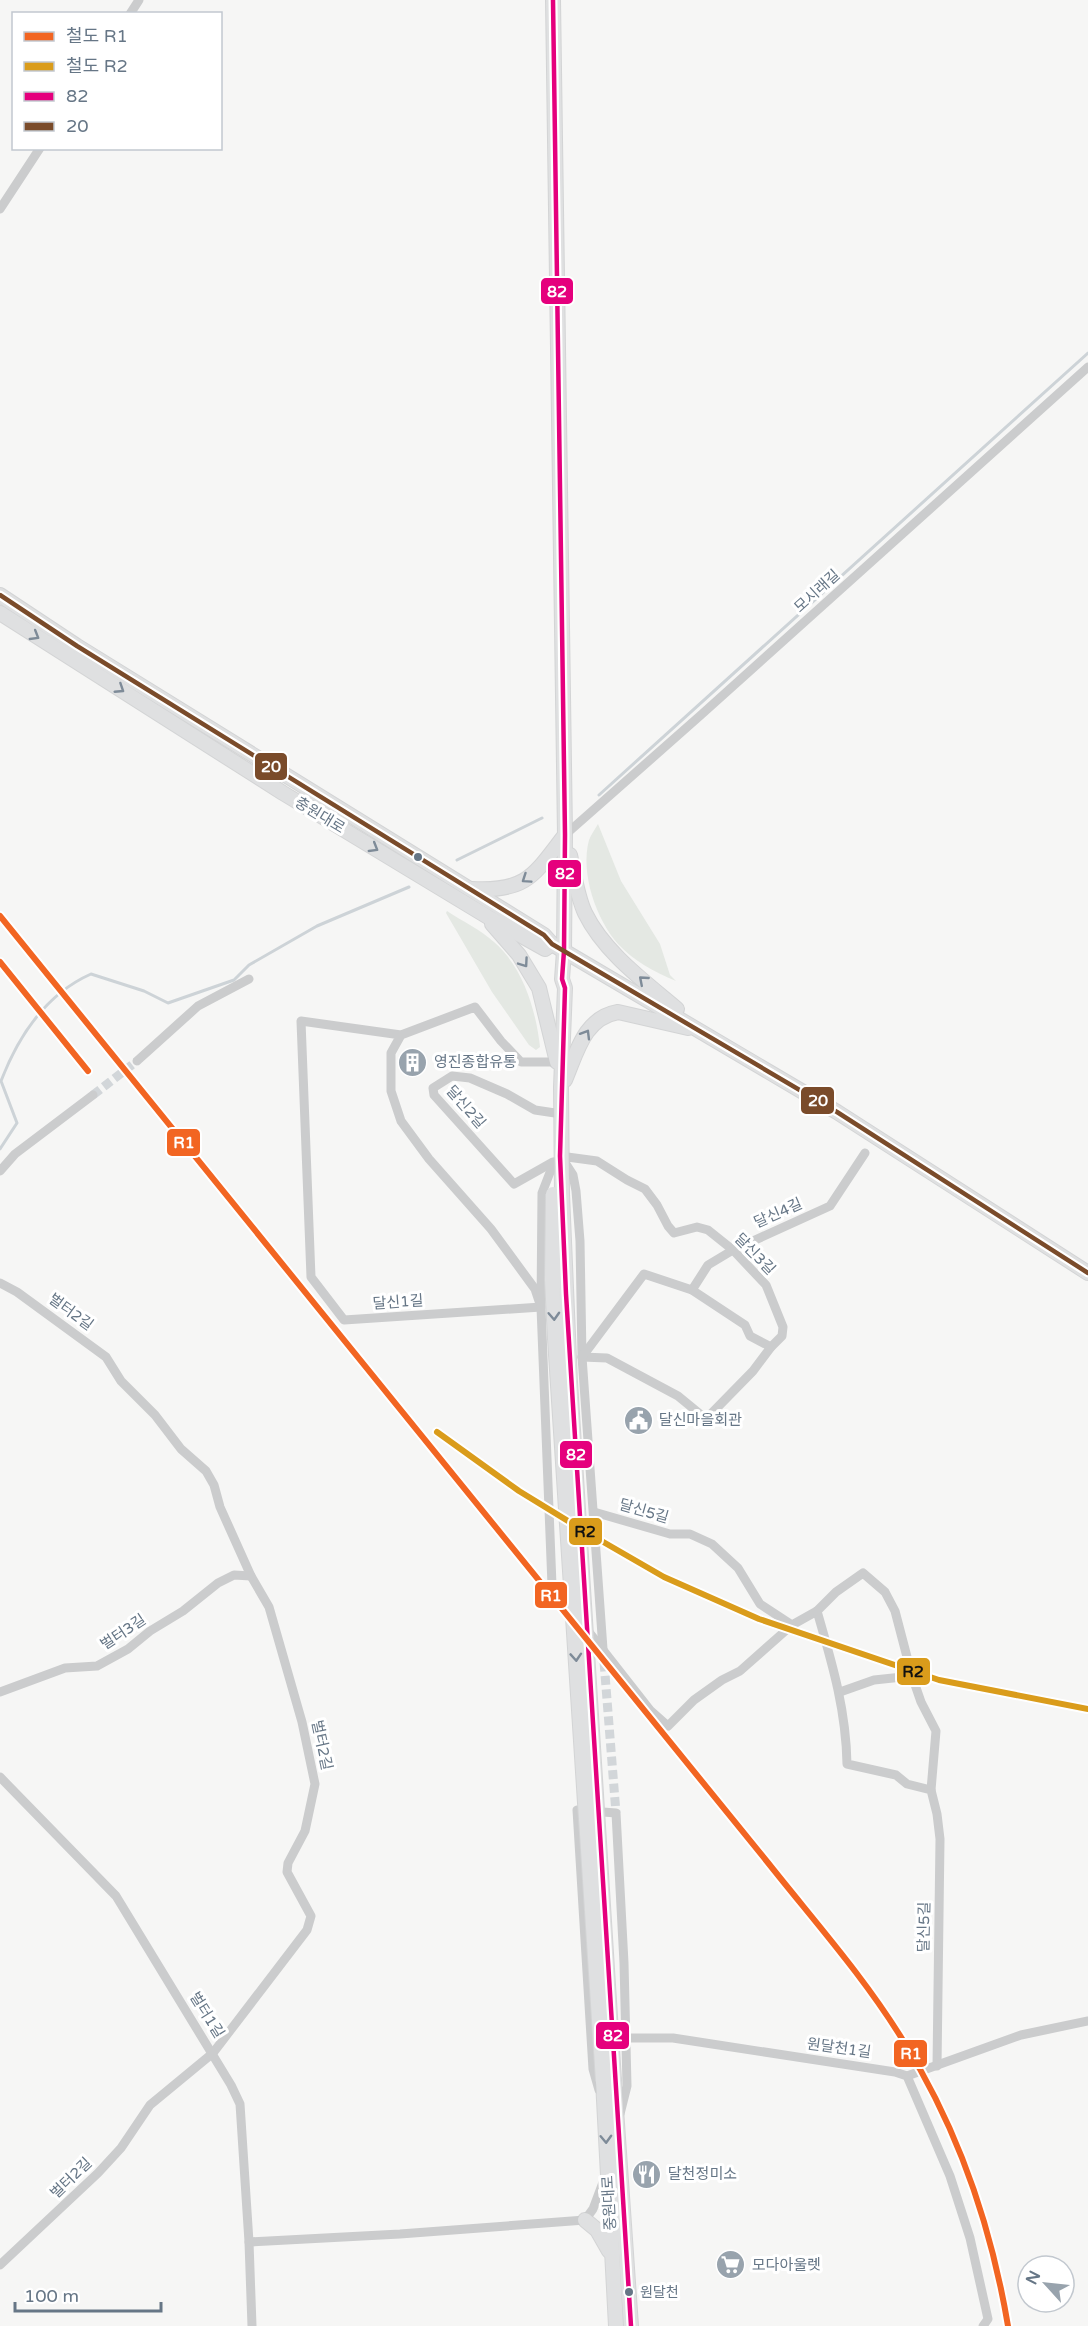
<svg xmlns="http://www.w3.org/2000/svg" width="1088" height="2326" font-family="'Varela Round','Noto Sans KR',sans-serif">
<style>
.green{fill:#e4e8e3}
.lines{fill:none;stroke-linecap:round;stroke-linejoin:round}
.stream{stroke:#cdd3d7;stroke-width:3}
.street-tunnel{stroke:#d2d6d9;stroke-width:9;stroke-dasharray:9 4.5;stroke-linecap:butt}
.secondary-casing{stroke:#d3d4d5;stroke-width:16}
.street{stroke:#cbcccd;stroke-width:9}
.secondary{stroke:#dfe0e1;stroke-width:14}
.secondary-bridge-casing{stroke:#d3d4d5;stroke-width:16;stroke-linecap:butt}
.secondary-bridge{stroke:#dfe0e1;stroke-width:14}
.bus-1-casing{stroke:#fff;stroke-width:9}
.bus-2-casing{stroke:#fff;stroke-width:9}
.bus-1{stroke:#e5007d;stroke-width:4.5}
.bus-2{stroke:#7a4b2a;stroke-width:4.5}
.rail-1-casing{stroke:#fff;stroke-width:10}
.rail-2-casing{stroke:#fff;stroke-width:10}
.rail-1{stroke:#f26522;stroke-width:6}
.rail-2{stroke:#da9c1b;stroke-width:6}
.oneway{stroke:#7e8b98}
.bus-dot{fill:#667686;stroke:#fff;stroke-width:2}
.labels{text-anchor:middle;stroke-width:6;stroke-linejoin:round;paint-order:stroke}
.bus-label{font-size:14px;fill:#667686;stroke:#fff;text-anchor:start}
.street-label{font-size:15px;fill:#667686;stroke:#fff}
.poi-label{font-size:15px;fill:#667686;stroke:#fff;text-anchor:start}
.line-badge{stroke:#fff;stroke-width:2}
.badge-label{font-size:16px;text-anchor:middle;font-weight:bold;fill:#fff}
.pale-badge-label{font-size:16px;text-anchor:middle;font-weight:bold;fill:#111}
</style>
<rect width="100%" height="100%" fill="#f6f6f5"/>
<g class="green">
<path d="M598,824L621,881L660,944L670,975L676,981C654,972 634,961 618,944C596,919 580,873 589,840C591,835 595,829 598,824Z"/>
<path d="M447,911C462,921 481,930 494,942C523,967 536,1010 540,1047L536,1050L529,1045L492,992L446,913Z"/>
</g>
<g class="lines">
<g class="stream">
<polyline points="599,795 1088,353"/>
<polyline points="457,860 542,818"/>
<path d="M0,1149L17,1123L1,1081C18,1037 46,994 91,974L144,991L168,1003L234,980L249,965L317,926L409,887"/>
</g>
<g class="street-tunnel">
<polyline points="93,1095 137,1061"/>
<polyline points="603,1649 616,1813"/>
</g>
<defs>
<g id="secondary">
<polyline points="553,0 565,835 564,951 562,979 565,988 561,1087 562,1194"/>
<polyline points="0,595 77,646 544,935 552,944 837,1112 1088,1273"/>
<polyline points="0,613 283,793 488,917 545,949 552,944"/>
<path d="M570,855C574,873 577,896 585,913C604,952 644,981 677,1009"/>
<path d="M472,889C527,892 534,875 565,835"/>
<polyline points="492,924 519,955 539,988 557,1062"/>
<path d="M565,1080C577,1052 584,1018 618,1012L688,1028"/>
<polyline points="614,2080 631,2326"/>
<polyline points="603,2081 616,2326"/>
<polyline points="585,2220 597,2230 609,2251"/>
</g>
</defs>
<use href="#secondary" class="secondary-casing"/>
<g class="street">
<polyline points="130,14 139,0"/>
<polyline points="0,209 40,148"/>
<polyline points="565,835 702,714 1088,367"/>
<polyline points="401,1035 301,1021 311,1277 344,1320 541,1307 535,1289 491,1229 429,1159 401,1121 391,1091 391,1053 401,1035 475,1007 501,1041 521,1062 557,1062"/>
<polyline points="137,1061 198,1006 249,979"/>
<polyline points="560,1156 597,1161 627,1180 645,1189 657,1205 668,1226 674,1233 697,1227 708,1230 733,1250 766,1285 783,1327 782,1336 771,1347 753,1371 706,1419 678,1396 607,1358 582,1357"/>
<polyline points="562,1158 573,1175 576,1191 580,1241 582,1357 603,1649"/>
<polyline points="553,1162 514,1184 434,1095 433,1088 452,1076 470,1078 507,1094 535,1110 555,1113"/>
<polyline points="554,1162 542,1193 541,1307 552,1585 573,1611"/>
<polyline points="0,1171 15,1154 93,1095"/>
<polyline points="0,1283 17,1292 106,1357 121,1381 155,1415 181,1449 206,1471 214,1485 220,1507 251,1576 269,1607 302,1722 315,1784 305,1831 288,1863 287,1872 311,1916 307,1930 213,2053 150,2105 121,2148 98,2173 0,2265"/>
<polyline points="692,1290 708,1265 733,1250 830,1206 865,1153"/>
<polyline points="582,1357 644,1274 692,1290 745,1325 750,1336 771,1347"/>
<path d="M594,1512L670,1534H690L712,1544L738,1568L760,1604L792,1625L817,1611C832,1663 846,1709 847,1764L896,1775L907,1784L931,1790L937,1814L940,1839L937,2066"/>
<polyline points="817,1611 836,1592 863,1573 885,1592 895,1611 912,1676 921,1702 936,1731 931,1790"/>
<polyline points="585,1627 650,1710 668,1726 694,1700 722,1680 740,1671 792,1625"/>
<polyline points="0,1692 65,1668 97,1666 128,1649 150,1631 183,1611 218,1583 234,1575 251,1576"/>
<polyline points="840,1692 874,1680 912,1676"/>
<polyline points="0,1777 116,1896 231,2085 240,2104 249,2242 252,2326"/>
<polyline points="625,2038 673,2038 895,2072 907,2076 950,2176 970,2238 988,2319 983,2326"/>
<polyline points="907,2076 1021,2035 1088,2021"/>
<polyline points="599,2090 593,2069 577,1810 616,1813 624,1963 627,2086 620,2114"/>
<polyline points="249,2242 400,2234 585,2220 593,2209 605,2177"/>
</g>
<use href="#secondary" class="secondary"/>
<defs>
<g id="secondary-bridge">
<polyline points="553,1194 552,1280 555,1339 603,2081"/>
<polyline points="562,1194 570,1382 614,2080"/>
</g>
</defs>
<use href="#secondary-bridge" class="secondary-bridge-casing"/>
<use href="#secondary-bridge" class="secondary-bridge"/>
<defs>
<polyline id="bus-1" points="553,0 565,835 564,951 562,979 565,988 560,1156 566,1294 631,2326"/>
<polyline id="bus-2" points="0,595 77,646 544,935 552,944 837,1112 1088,1273"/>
</defs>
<use href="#bus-1" class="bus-1-casing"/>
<use href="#bus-2" class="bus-2-casing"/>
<use href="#bus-1" class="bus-1"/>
<use href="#bus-2" class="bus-2"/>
<defs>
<g id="rail-1">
<path d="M0,916L769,1864C815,1922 865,1978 904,2042C958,2129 991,2225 1008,2326"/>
<polyline points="0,962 88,1071"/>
</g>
<polyline id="rail-2" points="437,1432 519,1491 586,1532 664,1577 759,1619 939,1680 1088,1709"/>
</defs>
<use href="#rail-1" class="rail-1-casing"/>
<use href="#rail-2" class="rail-2-casing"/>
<use href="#rail-1" class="rail-1"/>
<use href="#rail-2" class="rail-2"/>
</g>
<defs><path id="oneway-chevron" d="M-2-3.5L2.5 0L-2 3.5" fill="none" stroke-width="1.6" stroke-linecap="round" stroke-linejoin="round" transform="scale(1.5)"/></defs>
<g class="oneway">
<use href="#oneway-chevron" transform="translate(35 636) rotate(31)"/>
<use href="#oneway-chevron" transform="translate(120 689) rotate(33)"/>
<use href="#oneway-chevron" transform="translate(374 848) rotate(31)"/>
<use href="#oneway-chevron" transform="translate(526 879) rotate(146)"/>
<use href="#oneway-chevron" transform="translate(524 963) rotate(55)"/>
<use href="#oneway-chevron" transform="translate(643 980) rotate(-139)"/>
<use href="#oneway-chevron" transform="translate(586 1034) rotate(-59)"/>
<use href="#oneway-chevron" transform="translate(554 1316) rotate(87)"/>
<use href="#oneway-chevron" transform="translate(576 1657) rotate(86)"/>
<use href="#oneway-chevron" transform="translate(606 2139) rotate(88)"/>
</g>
<defs>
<symbol id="building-disc" viewBox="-11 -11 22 22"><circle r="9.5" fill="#98a3ad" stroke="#fff"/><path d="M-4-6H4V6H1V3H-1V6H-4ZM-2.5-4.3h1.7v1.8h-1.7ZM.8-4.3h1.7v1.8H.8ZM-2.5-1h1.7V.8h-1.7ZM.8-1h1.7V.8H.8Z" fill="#fff"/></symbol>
<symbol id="civic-disc" viewBox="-11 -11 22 22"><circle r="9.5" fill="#98a3ad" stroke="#fff"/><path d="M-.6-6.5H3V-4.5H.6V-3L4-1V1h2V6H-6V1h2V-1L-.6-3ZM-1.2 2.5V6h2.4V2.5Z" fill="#fff"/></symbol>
<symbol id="restaurant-disc" viewBox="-11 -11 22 22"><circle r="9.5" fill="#98a3ad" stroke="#fff"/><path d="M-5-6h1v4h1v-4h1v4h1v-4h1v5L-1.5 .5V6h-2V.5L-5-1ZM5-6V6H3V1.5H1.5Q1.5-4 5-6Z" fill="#fff"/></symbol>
<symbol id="supermarket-disc" viewBox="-11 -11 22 22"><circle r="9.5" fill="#98a3ad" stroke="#fff"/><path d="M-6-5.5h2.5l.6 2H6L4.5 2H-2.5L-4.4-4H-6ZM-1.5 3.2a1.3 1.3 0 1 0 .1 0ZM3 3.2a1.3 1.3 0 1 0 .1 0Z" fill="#fff"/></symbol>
</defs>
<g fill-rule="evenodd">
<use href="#building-disc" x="396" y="1046" width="33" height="33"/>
<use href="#civic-disc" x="622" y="1404" width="33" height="33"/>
<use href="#restaurant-disc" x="630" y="2158" width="33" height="33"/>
<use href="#supermarket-disc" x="714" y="2248" width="33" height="33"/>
</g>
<g class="bus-dot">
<circle cx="418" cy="857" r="5"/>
<circle cx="629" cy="2292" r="5"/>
</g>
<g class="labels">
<g class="bus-label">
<text x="640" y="2297">원달천</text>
</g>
<g class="street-label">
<text transform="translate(817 591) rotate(-42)" y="5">모시래길</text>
<text transform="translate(320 815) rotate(31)" y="5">충원대로</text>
<text transform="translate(466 1107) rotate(49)" y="5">달신2길</text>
<text transform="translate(778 1213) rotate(-24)" y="5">달신4길</text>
<text transform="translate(755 1254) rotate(46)" y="5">달신3길</text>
<text transform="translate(398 1302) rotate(-4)" y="5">달신1길</text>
<text transform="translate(71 1312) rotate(36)" y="5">벌터2길</text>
<text transform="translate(644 1511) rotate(16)" y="5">달신5길</text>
<text transform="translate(123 1632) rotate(-34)" y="5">벌터3길</text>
<text transform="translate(322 1745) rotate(78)" y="5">벌터2길</text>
<text transform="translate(924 1927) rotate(-89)" y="5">달신5길</text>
<text transform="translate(207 2015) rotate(58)" y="5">벌터1길</text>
<text transform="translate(839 2048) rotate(8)" y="5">원달천1길</text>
<text transform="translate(71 2178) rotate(-44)" y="5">벌터2길</text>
<text transform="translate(609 2203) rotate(-93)" y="5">중원대로</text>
</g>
<g class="poi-label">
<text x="434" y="1067">영진종합유통</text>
<text x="659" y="1425">달신마을회관</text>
<text x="668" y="2179">달천정미소</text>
<text x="752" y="2270">모다아울렛</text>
</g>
</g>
<g class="line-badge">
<rect x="540" y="277" width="34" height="28" rx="6" fill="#e5007d"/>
<rect x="254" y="752" width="34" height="29" rx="6" fill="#7a4b2a"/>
<rect x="547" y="859" width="35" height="29" rx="6" fill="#e5007d"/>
<rect x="800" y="1086" width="35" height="29" rx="6" fill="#7a4b2a"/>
<rect x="166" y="1128" width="35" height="29" rx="6" fill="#f26522"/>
<rect x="559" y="1440" width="34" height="29" rx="6" fill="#e5007d"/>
<rect x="568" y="1517" width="35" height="29" rx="6" fill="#da9c1b"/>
<rect x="534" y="1581" width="34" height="28" rx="6" fill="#f26522"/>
<rect x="896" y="1657" width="35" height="29" rx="6" fill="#da9c1b"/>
<rect x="595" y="2021" width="35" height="29" rx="6" fill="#e5007d"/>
<rect x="893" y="2039" width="35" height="29" rx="6" fill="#f26522"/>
</g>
<g class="badge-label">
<text x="557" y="297">82</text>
<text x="271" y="772">20</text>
<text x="565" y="879">82</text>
<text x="818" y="1106">20</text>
<text x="184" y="1148">R1</text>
<text x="576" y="1460">82</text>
<text x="551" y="1601">R1</text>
<text x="613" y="2041">82</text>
<text x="911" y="2059">R1</text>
</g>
<g class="pale-badge-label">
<text x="585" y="1537">R2</text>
<text x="913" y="1677">R2</text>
</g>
<rect x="12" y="12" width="210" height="138" fill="#ffffff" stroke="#c2c8cf" stroke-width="1.5"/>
<rect x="24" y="32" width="30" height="9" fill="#f26522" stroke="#c2c8cf" stroke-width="1.5"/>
<text x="66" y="42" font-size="18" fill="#667686">철도 R1</text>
<rect x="24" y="62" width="30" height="9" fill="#da9c1b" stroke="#c2c8cf" stroke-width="1.5"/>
<text x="66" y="72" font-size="18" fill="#667686">철도 R2</text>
<rect x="24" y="92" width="30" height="9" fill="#e5007d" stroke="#c2c8cf" stroke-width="1.5"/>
<text x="66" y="102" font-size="18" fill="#667686">82</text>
<rect x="24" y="122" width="30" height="9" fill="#7a4b2a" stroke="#c2c8cf" stroke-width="1.5"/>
<text x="66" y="132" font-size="18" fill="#667686">20</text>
<g transform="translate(1046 2284) rotate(297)"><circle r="28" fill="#ffffff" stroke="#c2c8cf" stroke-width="1.5"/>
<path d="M0-4.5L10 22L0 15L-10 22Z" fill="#98a3ad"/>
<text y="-9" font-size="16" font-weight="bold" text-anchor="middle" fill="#667686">N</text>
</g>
<path d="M15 2302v9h146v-9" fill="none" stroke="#667686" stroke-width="3"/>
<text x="24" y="2302" font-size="18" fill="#667686" stroke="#ffffff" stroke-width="4.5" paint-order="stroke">100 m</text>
</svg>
